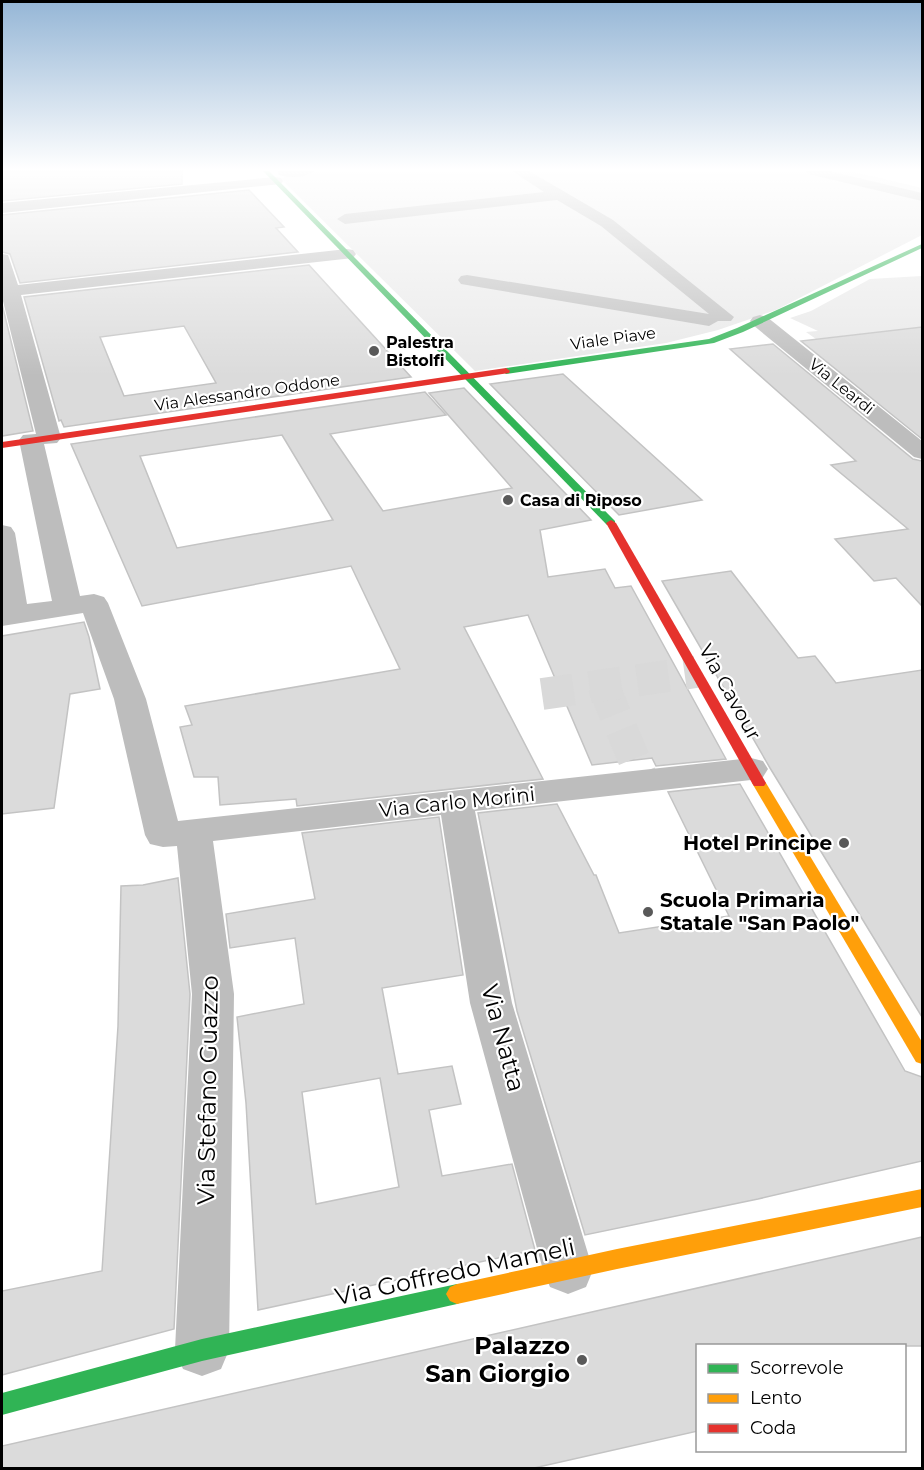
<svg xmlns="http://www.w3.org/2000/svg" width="924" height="1470" font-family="Montserrat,sans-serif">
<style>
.green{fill:#e8e8e8}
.building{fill:#dbdbdb;stroke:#c3c3c3;stroke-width:1.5;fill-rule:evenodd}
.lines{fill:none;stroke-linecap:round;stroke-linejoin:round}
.street-tunnel{stroke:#d9d9d9;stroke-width:32;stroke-dasharray:32 16;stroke-linecap:butt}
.street{fill:#bdbdbd;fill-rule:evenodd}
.fast{fill:#30b455;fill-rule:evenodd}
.slow{fill:#ff9f0a;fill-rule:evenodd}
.jam{fill:#e5322d;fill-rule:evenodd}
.poi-dot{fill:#595959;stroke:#fff;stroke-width:2}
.labels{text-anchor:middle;stroke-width:4.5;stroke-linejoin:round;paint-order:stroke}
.far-street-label{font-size:16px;fill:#000;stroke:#fff}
.far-poi-label{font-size:16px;font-weight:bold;fill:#000;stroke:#fff;text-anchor:start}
.street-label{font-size:20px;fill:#000;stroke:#fff}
.poi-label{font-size:20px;font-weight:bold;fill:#000;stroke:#fff;text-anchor:end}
.near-street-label{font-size:24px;fill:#000;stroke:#fff}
.near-poi-label{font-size:24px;font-weight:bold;fill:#000;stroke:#fff;text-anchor:end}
</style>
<rect width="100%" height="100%" fill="#fff"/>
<g class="green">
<polygon points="289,171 850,171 922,188 922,235 776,310 718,330 666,343 475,371 281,179 289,175"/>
<polygon points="922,276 922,327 816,339 806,332 818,331 790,318 811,311 870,279"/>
</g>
<g class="building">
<polygon points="2,171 182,171 182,184 2,201"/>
<polygon points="249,190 284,227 276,228 298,252 20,283 10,254 2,252 2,215"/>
<path d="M309,265L411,377L64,427L61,420L59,421L24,297ZM184,326L216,383L124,396L100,337Z"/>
<polygon points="2,304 33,431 2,436"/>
<polygon points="922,327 922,439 801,341"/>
<polygon points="773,344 913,459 922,461 922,606 896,578 874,581 835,539 908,529 831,465 856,461 730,349"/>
<polygon points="563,374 702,500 619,515 490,384"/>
<path d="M464,388L591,520L540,530L548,577L605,569L615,588L631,586L726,759L656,766L652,758L592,765L528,615L464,627L543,779L297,806L296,799L220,805L218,777H194L180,727L192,725L185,706L400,669L351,566L142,606L71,444L425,392L446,415L330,434L383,511L512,488L429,393ZM282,435L333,520L177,548L140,456Z"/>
<polygon points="731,571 798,658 815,656 836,683 922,670 922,1017 770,768 662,581"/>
<polygon points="84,622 89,637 100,689 70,694 54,808 2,814 2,636"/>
<polygon points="740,784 905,1071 922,1077 922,1161 758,1199 585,1235 517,1011 478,813 557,804 594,875 596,875 619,933 729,916 668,792"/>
<path d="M439,817L463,975L382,988L398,1074L452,1066L461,1104L429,1110L442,1176L512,1164L535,1250L258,1310L246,1103L237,1017L304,1004L295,938L230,948L226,914L315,899L302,833ZM380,1078L399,1187L316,1204L302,1092Z"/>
<polygon points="178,878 190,994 174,1329 2,1375 2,1291 102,1271 118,1026 121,886 143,885"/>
<polygon points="922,1237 922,1346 698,1346 698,1431 534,1468 2,1468 2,1446"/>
</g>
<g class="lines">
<g class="street-tunnel">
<polyline points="603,685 643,781"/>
<polyline points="542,694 696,672"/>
</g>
<g class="street">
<path d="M278,171H314C307,178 289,178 279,175Z"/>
<polygon points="512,171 529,171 613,220 734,317 731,321 718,321 709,326 461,284 458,280 461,276 467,275 709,314 601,226 557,200 345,224 337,219 345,214 544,192"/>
<polygon points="806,171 829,171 922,193 922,201 808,174"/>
<polygon points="276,177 281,178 283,181 281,184 2,213 2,203"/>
<polygon points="347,249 353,250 356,254 353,258 21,295 61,438 57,443 44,444 80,596 94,594 104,597 108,603 146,699 178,821 751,758 763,761 768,769 763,777 751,780 475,811 512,1003 593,1270 586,1287 568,1294 550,1287 543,1270 470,1003 441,815 213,841 234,994 229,1350 221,1369 202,1376 183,1369 175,1350 192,994 177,846 163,847 150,844 145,835 114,699 83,613 2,626 2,525 11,527 15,533 27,604 52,601 19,440 23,435 36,434 2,297 2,254 8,255 18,285"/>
<polygon points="760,315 767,317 922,441 922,459 914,457 753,325 750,321 753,317"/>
</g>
<g class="fast">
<polygon points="263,171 269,171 615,521 615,525 607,525"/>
<polygon points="922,244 922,248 743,332 714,343 506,374 502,371 506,368 709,339 737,328"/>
<polygon points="457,1284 464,1287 468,1294 464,1301 457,1304 202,1361 2,1415 2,1393 202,1339"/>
</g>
<g class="slow">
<polygon points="759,778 766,783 922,1042 922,1064 916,1062 752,783"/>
<polygon points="922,1189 922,1207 617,1269 457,1304 450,1301 446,1294 450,1287 457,1284 617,1249"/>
</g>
<g class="jam">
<polygon points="506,368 510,371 509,373 2,448 2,442"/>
<polygon points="611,520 616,523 766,783 764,786 754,786 752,783 606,523"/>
</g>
</g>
<linearGradient id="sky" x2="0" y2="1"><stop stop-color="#95b6d6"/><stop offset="0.45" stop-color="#fff"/><stop offset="1" stop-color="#fff" stop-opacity="0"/></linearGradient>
<rect width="924" height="376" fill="url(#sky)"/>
<g class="poi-dot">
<circle cx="374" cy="351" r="6"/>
<circle cx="508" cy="500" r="6"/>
<circle cx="844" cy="843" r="6"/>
<circle cx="648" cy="912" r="6"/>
<circle cx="582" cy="1360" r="6"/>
</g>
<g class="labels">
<g class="far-street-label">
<text transform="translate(613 338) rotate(-8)" y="6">Viale Piave</text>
<text transform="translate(842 386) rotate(39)" y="6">Via Leardi</text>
<text transform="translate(247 392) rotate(-8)" y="6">Via Alessandro Oddone</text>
</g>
<g class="far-poi-label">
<text x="386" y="348">Palestra<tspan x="386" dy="18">Bistolfi</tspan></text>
<text x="520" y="506">Casa di Riposo</text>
</g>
<g class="street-label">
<text transform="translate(730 692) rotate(61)" y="7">Via Cavour</text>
<text transform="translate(457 802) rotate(-6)" y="7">Via Carlo Morini</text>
</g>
<g class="poi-label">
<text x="832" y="850">Hotel Principe</text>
<text x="660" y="907" text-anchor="start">Scuola Primaria<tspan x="660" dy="23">Statale "San Paolo"</tspan></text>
</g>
<g class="near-street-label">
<text transform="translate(503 1038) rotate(75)" y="8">Via Natta</text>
<text transform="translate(208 1090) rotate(-89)" y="8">Via Stefano Guazzo</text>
<text transform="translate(455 1272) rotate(-12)" y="8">Via Goffredo Mameli</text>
</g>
<g class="near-poi-label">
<text x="570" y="1354">Palazzo<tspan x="570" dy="28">San Giorgio</tspan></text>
</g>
</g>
<rect width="924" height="1470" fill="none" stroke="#000000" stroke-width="6"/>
<rect x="696" y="1344" width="210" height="108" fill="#ffffff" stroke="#999999" stroke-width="1.5"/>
<rect x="708" y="1364" width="30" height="9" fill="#30b455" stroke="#999999" stroke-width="1.5"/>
<text x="750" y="1374" font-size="18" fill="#000000">Scorrevole</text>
<rect x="708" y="1394" width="30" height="9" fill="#ff9f0a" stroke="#999999" stroke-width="1.5"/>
<text x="750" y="1404" font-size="18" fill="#000000">Lento</text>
<rect x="708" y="1424" width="30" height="9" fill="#e5322d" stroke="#999999" stroke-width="1.5"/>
<text x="750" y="1434" font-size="18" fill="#000000">Coda</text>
</svg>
